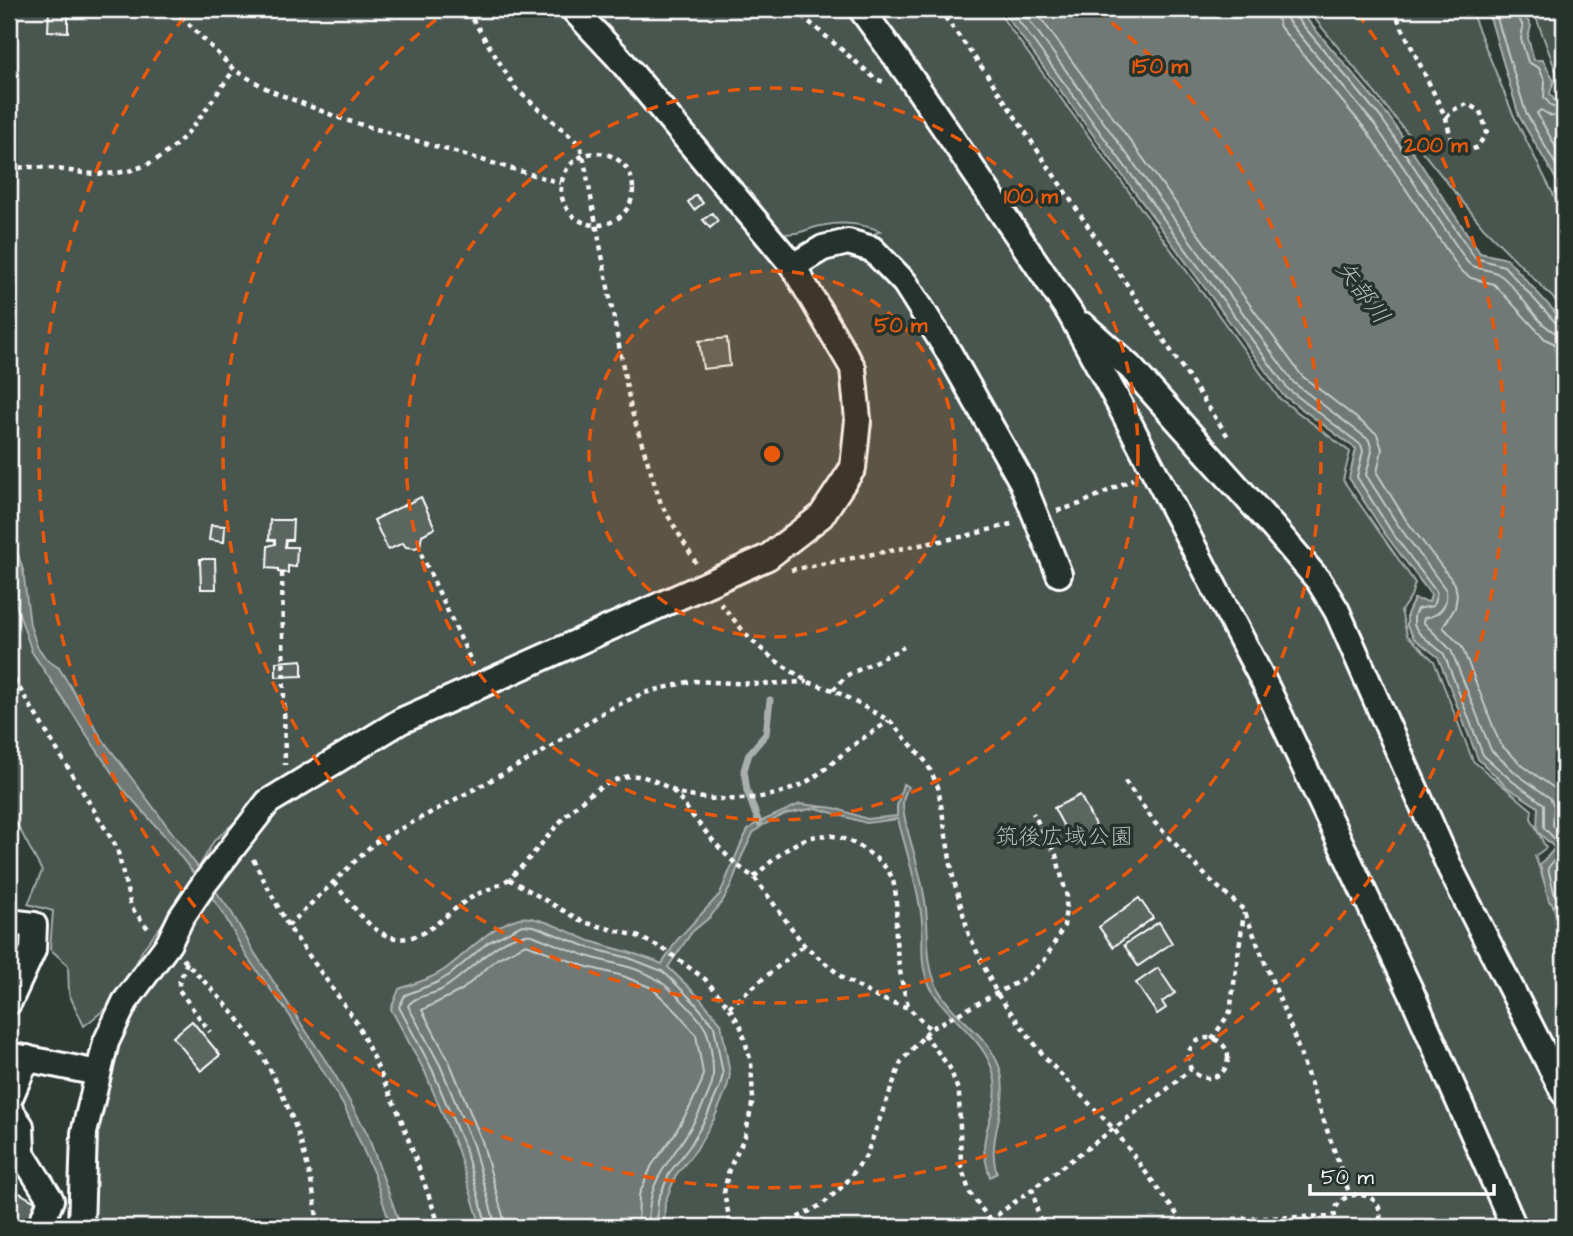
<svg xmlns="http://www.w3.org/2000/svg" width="1573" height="1236" font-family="'Architects Daughter','Klee One',sans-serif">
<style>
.green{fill:#4a544f;stroke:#a4aaa7;stroke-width:2}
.water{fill:#707975;stroke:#a9afac;stroke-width:2}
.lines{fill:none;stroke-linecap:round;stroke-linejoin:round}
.shore{stroke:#c6c9c8;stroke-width:2}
.stream{stroke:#a9afac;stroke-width:7}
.building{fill:#5b6661;stroke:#fff;stroke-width:2}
.minor-casing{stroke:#fff;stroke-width:30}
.path{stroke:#fff;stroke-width:4.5;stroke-dasharray:5 5;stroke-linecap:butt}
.minor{stroke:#26332d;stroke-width:24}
.ring{fill:none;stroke:#e8590c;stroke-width:3.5;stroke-dasharray:12 9}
.labels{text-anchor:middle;stroke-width:7;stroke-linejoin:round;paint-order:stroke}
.park-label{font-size:23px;fill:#b7bbb9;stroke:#26332d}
.water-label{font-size:24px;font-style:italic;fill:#b8bcba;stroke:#26332d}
.centre{fill:#e8590c;stroke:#26332d;stroke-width:3.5}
.ring-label{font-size:21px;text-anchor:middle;font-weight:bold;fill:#e8590c;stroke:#26332d;stroke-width:7;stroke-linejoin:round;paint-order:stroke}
</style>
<rect width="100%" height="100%" fill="#2f3b35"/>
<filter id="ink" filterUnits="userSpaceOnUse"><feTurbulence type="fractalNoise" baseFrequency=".0143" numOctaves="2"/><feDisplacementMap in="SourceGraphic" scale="14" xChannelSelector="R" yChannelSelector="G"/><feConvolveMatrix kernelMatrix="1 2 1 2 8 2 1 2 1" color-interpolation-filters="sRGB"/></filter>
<g filter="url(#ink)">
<g class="green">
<path d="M9,9H996L1279,398L1350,452L1343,480L1415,583L1411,596L1401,611L1407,635L1434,661L1473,761L1532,810L1531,818L1546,848L1535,856L1564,936V1227H93L90,1142L110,1039L269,810L400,731L704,591L859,475L872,426L860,363L806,274L809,267L880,231C863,224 844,222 826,225C804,228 803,236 777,233C787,256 794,281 806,303C815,320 828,337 835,355C853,404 850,461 816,503C802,521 780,534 761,547L275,786L214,841L177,905L143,949L103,1035L104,1010L84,1026L69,994L68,965L50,949L53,911L28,904L42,871L9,809Z"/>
<polygon points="1307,9 1470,9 1512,112 1564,216 1564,309 1483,227"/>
<polygon points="1533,9 1564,9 1564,93"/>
</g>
<g class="water">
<polygon points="1001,9 1298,9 1388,115 1480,253 1507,259 1564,322 1564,916 1549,901 1540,865 1555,848 1537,831 1538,807 1507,787 1478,759 1438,657 1414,638 1407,626 1407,614 1414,599 1429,602 1431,595 1385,534 1349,478 1356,449 1283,395"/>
<polygon points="1483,9 1514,9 1523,12 1531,26 1528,38 1534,60 1543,60 1554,81 1550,93 1554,100 1564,101 1564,193 1519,116 1491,21"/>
<polygon points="9,526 23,570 30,625 37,646 47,660 59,668 101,737 232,913 254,952 335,1075 367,1133 401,1227 391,1227 374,1174 345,1108 290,1016 247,957 223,913 208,892 163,834 122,788 32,652 9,584"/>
<path d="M903,784L909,787C899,799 904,814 907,828C913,850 920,872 924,895C931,927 923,960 938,989C954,1019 989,1034 1000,1069C1011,1105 985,1139 997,1173L990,1177C987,1167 984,1157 984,1146C986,1119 1002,1101 993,1072C983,1035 943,1017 928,982C918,959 925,937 921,913C916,881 906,850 898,819L866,823L816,808L785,814L763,825L753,833L741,858L731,886L722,902L710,917L692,932L668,967L699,997L721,1023L730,1074L727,1088L714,1119L696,1150L676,1175L665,1202L664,1227H481L458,1151L425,1072L391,1009L399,989C416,983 434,978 448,967C471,950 490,926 519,918C537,914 572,934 590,941C614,949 638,953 662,964L677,940L720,894L741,844L748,830L755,824L800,804L834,808L867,819L897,816V806Z"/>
</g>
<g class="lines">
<g class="shore">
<polyline points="1010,9 1288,389 1361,445 1363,451 1357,477 1391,531 1437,593 1433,606 1417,609 1414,616 1414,625 1419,633 1444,654 1483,755 1512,781 1544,804 1544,828 1562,846 1560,853 1548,868 1555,896 1564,905"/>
<path d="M1021,9L1294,383L1369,440L1372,451L1366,475L1398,525L1446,590C1448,606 1440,616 1424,618L1423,622L1451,650L1491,750L1517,774L1550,798L1554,806L1553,825L1564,834"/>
<polyline points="1034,9 1302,376 1377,434 1382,449 1377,473 1406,520 1455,584 1457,595 1455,608 1443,627 1462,647 1500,744 1523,766 1557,790 1564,802 1564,821"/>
<polyline points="1274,9 1280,27 1367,131 1460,270 1471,278 1494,284 1545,339 1555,344 1564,345"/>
<path d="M1285,9L1288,21L1375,125L1468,263C1478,271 1490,268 1500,275C1520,288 1539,333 1564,335"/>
<polyline points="1294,9 1295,16 1382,119 1475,258 1504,266 1556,323 1564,326"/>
<polyline points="1491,9 1497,18 1526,113 1564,179"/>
<polyline points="1515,9 1523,27 1521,39 1528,62 1539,68 1545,81 1544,97 1552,107 1564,108"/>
<polyline points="1564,117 1551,116 1541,110 1537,113 1564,162"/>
<polyline points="487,1227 465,1149 432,1069 399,1007 405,995 436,983 451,974 487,943 522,925 534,926 590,948 629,958 662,971 667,975 694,1002 714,1026 723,1074 720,1086 707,1116 690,1146 670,1172 658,1200 657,1227"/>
<path d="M496,1227L473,1145L440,1065L408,1006C414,996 431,995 441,990C469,975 500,931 532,935C550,942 569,950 587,956C611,964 637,966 658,980C671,988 700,1017 706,1030C711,1041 715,1072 712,1083C708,1098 699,1113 691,1127C668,1167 648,1176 648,1227"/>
<polyline points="506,1227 482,1141 449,1061 422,1010 462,990 498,958 526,944 584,966 623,976 652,988 680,1015 696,1035 703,1073 702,1081 690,1107 674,1135 652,1165 639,1195 638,1227"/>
</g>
<polyline class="stream" points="759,823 747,791 744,770 749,754 766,734 770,700"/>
</g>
<g class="building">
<polygon points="49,10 68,11 68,32 48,31"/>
<polygon points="696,195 703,203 694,210 688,202"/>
<polygon points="712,213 718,221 710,228 703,220"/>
<polygon points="727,338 730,366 703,369 699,341"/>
<polygon points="421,497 435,528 422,535 420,546 415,548 406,547 403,543 388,550 374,520"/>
<polygon points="270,520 293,520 292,540 286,540 285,547 297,547 296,567 288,566 288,573 278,572 278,569 267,568 268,546 275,544 275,540 269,540"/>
<polygon points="211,525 225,526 224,542 209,540"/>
<polygon points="200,559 215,559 216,589 201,589"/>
<polygon points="302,660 302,676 276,677 276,662"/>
<polygon points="1080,795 1099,833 1074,846 1054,808"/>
<polygon points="1139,898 1153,918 1113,947 1099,927"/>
<polygon points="1159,922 1172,943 1138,966 1124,945"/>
<polygon points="1158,968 1175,993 1162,1002 1166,1008 1157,1014 1136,983"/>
<polygon points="192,1021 220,1055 201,1071 173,1037"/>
<polygon points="9,1187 37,1203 24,1227 9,1220"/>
</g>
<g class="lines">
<defs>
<g id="minor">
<polyline points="861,9 908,74 1070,313 1115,396 1268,690 1411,992 1514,1227"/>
<polyline points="793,266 823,248 848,242 872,249 905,283 948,351 1022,482 1059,574"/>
<polyline points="1083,325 1131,368 1273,527 1319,581 1337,611 1450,868 1564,1093"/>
<polyline points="9,922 34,925 33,950 9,1002"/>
<polyline points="9,1055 98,1073"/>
<polyline points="9,1100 27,1058"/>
<polyline points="9,1109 21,1126 22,1154"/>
<polyline points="9,1150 22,1154 51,1200 40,1227"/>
<polyline points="81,1227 84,1133 106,1042 125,1002 169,943 181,918 204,884 268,802 401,721 768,557 821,516 853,468 858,420 853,368 793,266 618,57 573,9"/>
</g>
</defs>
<use href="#minor" class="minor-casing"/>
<g class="path">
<polyline points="174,9 234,70 271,91 342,119 561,183"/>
<polyline points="470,9 473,20 516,89 579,144 583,155 631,409 661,504 696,563"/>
<polyline points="794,9 876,79 884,82"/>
<polyline points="939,9 986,73 1229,438"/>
<polyline points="1393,9 1446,118 1451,139 1466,152 1478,147 1487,131 1480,111 1467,104 1455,109 1446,118"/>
<circle cx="597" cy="189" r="36"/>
<path d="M9,170C33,163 60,170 84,173C168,181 191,128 234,70"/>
<polyline points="1057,511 1080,504 1133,479"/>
<polyline points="421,554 473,665"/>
<polyline points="791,570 966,536 1015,523"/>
<polyline points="282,573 285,765"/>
<polyline points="720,603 750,639 772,658 808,682 833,690 890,721 927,763 938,787 953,877 969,935 997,994 1047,1060 1114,1129 1186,1227"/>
<polyline points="9,671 117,848 131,907 150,931"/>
<polyline points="833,690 846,676 904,647"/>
<polyline points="1125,781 1155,823 1210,880 1244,910 1291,1028 1350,1195"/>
<path d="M673,791C696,819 723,859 754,877L804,945L843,978L878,998L909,1008L930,1029"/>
<polyline points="253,859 288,926 357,1023 400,1116 440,1227"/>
<path d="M754,877C792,842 820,817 869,853C879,860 890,870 893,881C899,901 895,920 896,940C898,963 902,987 909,1008"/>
<polyline points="509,879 583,922 637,936 665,950 705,979 729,1007 741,1027 751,1062 753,1100 745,1136 729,1169 724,1193 730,1221 736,1227"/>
<path d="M334,883C350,901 367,930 391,937C422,946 445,913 469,899C482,890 500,887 511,877C549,842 572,792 625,777C648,770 668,792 689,796C721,801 758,801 789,790C813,782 831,763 850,748C862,738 876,730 889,721"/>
<polyline points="288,926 374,843 538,755 607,710 644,693 692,681 757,684 807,682"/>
<path d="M183,959C202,980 224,1000 241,1023C284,1083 311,1154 318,1227"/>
<polyline points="187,962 179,983 179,990 210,1032"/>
<polyline points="729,1007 804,945"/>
<polyline points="924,1034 950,1068 959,1093 961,1167 970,1193 990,1220"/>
<circle cx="1208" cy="1058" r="20"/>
<polyline points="1212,1039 1230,1012 1244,913"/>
<polyline points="1032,1188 1041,1227"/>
<polyline points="780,1227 823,1204 845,1184 866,1156 901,1062 930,1029 1025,978 1044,961 1064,926 1067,897 1056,855 1033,813"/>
<polyline points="981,1227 1166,1090 1191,1069"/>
<polyline points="1215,1227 1229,1219 1334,1216"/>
<path d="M1337,1227C1321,1185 1394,1183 1378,1227"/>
</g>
<use href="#minor" class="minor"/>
</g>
</g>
<circle cx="772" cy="454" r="183" fill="#e8590c" fill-opacity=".12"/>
<g class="ring">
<circle cx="772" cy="454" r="183"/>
<circle cx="772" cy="454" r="366"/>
<path d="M1095 10A549 549 0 1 1 449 10"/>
<path d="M1357 13A733 733 0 1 1 187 13"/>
</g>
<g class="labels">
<g class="park-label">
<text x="1064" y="844">筑後広域公園</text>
</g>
<g class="water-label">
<text transform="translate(1363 292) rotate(53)" y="8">矢部川</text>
</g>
</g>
<circle cx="772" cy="454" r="10" class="centre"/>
<g class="ring-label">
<text x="1160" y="73">150 m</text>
<text x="1436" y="152">200 m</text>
<text x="1031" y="203">100 m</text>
<text x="901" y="332">50 m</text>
</g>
<rect width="1573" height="1236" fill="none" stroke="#26332d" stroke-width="35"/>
<rect x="18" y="18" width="1538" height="1201" fill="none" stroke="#fff" stroke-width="2.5" filter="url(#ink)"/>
<path d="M1310 1184v10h184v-10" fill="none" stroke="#ffffff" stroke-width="3.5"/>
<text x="1321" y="1184" font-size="21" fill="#ffffff" stroke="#26332d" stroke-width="5" paint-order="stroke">50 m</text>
</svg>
